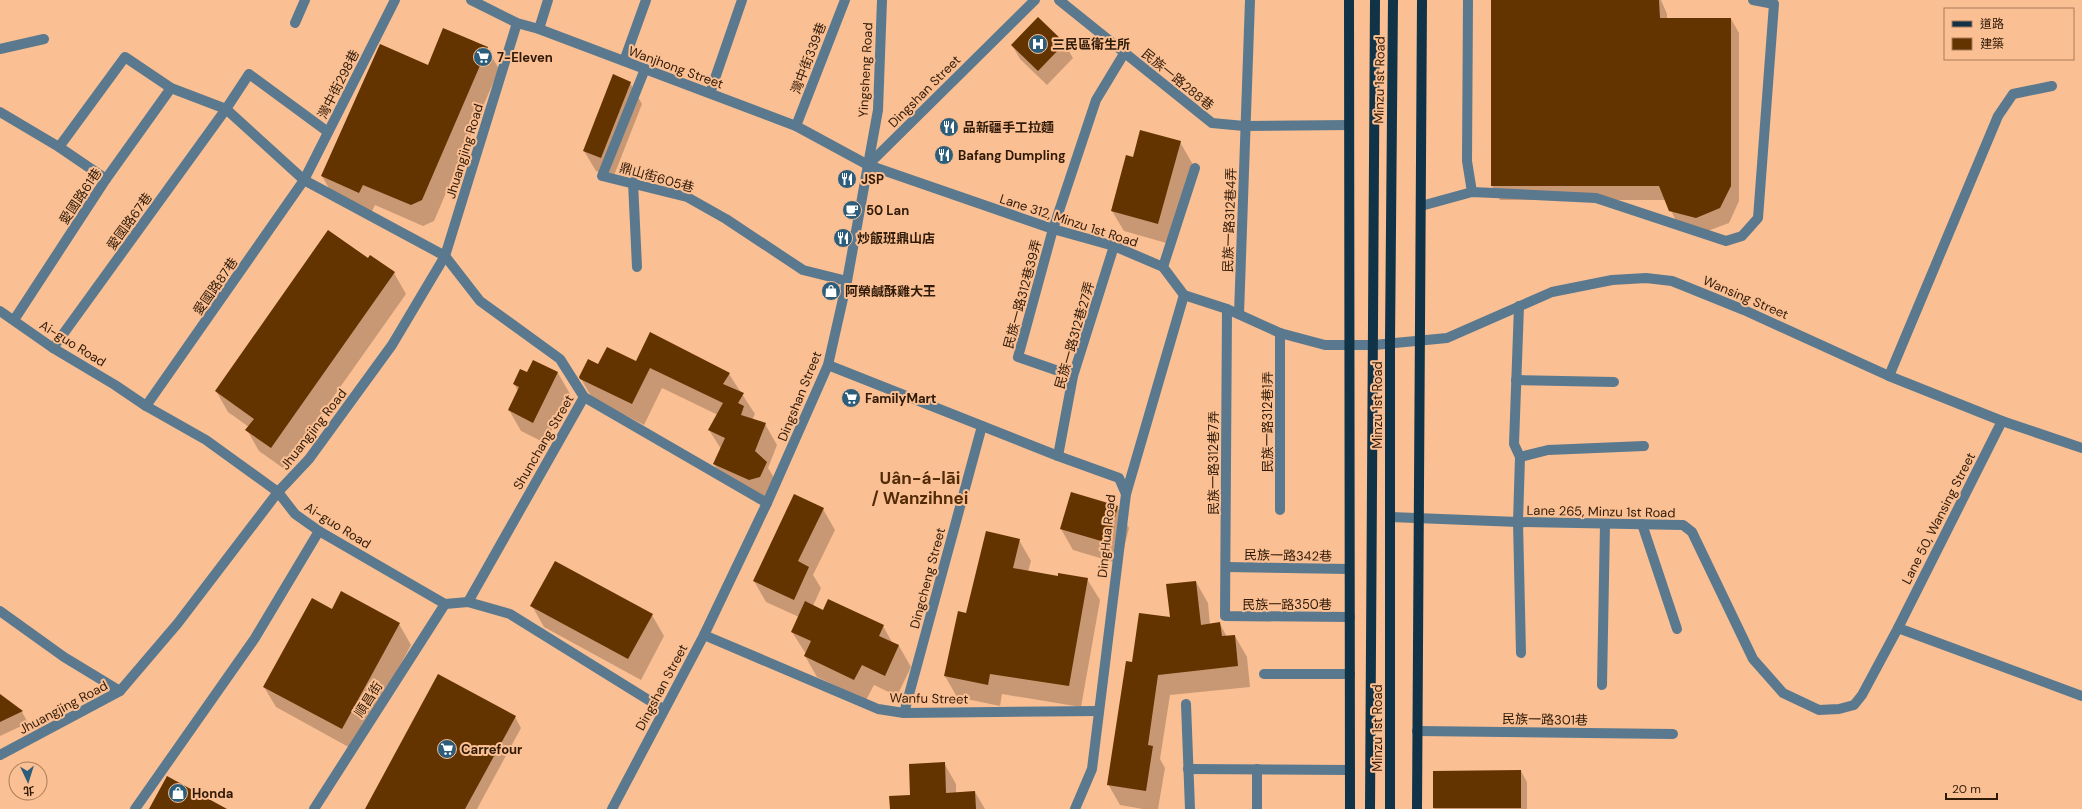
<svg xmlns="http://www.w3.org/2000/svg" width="2082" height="809" font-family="'DM Sans','Noto Sans TC',sans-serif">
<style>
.shadow{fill:#0003}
.building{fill:#633300}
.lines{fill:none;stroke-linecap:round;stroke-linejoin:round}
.minor{stroke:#5a798e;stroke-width:10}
.major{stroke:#103347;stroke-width:10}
.labels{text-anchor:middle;stroke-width:4;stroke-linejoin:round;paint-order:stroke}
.poi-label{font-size:13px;font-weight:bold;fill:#2f1907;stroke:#fabf92;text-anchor:start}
.street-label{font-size:13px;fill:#2f1907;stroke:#fabf92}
.district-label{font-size:17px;font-weight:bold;fill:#522c09;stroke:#fabf92}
</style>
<rect width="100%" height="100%" fill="#fabf92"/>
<g class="shadow">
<polygon points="1492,0 1661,0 1667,14 1667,19 1731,19 1739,33 1739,201 1729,223 1705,232 1678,225 1666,200 1500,200 1492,186"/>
<polygon points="1064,43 1073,58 1047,85 1020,59 1012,45"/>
<polygon points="487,48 499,69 434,221 423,226 375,205 371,213 334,197 322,176 428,66"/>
<polygon points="630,83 642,104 613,178 596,171 584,151"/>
<polygon points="1180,142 1192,163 1170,244 1124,231 1112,211 1133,158"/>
<polygon points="370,256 394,273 406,294 283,468 259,451 247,430 249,427 228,412 216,391"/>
<polygon points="533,361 558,373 570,394 545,443 521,431 509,410 518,391 514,384 527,373"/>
<polygon points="636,362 729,374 755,414 752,420 765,424 777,445 768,468 778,484 761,500 726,485 714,464 721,449 709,430 718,415 662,388 644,425 592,398 580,377 599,365"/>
<polygon points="1117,507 1129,528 1120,564 1073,550 1061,529"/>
<polygon points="823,509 835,530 813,575 821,588 813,606 824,611 883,626 893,644 899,646 911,667 897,696 874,685 866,700 817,677 805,656 806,654 792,632 799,617 766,602 754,581"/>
<polygon points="1019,540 1031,561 1028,572 1059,577 1087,579 1100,600 1081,707 1002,694 1000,706 957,697 945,676 967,614"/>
<polygon points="1196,582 1208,603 1210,625 1220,624 1227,637 1235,636 1247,657 1250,687 1170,695 1160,759 1165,768 1158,809 1143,809 1120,805 1108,784 1133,663 1171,618"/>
<polygon points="342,593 399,624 411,645 354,750 276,707 264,687 332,611"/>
<polygon points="532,606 652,615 664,636 641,680 544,627"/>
<polygon points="0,696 22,712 28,723 0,736"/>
<polygon points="515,717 521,728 477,809 366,809"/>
<polygon points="944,763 956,784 956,793 975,792 985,809 891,809 911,796"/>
<polygon points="1521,771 1527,782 1527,809 1434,809 1434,772"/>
</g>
<g class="building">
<polygon points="1491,0 1659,0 1660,18 1731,18 1731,186 1720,208 1696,218 1669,211 1659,186 1491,186"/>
<polygon points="1038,17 1065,43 1038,71 1011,45"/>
<polygon points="443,28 488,47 422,200 411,205 363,185 359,193 321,176 380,44 428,65"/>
<polygon points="613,74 631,82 601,158 583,151"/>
<polygon points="1140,130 1181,141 1158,224 1111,211 1126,155 1133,157"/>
<polygon points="328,230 368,258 370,255 395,272 271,448 245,430 254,419 215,391"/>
<polygon points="650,332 730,373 723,384 744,393 738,403 744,406 741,415 766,423 755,451 767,462 760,477 749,480 713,464 725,438 708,430 723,403 650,368 632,404 580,379 579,377 588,359 598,364 607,347 636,361"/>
<polygon points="533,360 558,372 533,423 508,410 519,387 513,384 520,369 527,372"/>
<polygon points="1071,492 1118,506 1108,543 1060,529"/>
<polygon points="794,494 824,508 798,561 809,567 794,600 753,581"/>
<polygon points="986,531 1020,539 1013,568 1058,576 1058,573 1088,578 1069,686 990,674 988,685 944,676 958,611 966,613"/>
<polygon points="555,561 653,614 628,659 530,606"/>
<polygon points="1196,581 1201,625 1220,622 1222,636 1235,635 1238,666 1158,675 1148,745 1153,746 1146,791 1107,785 1126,661 1132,662 1139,613 1170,617 1166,584"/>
<polygon points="341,591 400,623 342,729 263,687 312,598 332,609"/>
<polygon points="828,599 884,625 879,636 899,645 885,676 862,665 854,680 804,656 811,641 791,632 805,601 823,610"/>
<polygon points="438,674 516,716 465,809 365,809"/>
<polygon points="0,694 23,711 0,722"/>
<polygon points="945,762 946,793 975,791 976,809 890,809 889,796 910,795 909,764"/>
<polygon points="1521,770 1521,808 1433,808 1433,771"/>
<polygon points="167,776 227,809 149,809"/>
</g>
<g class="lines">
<g class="minor">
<polyline points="471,0 517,23 539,29 796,126 868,165 1053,229 1114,246 1163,267 1184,295 1227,309 1280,333 1325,345 1374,345 1447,338 1552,292 1612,280 1646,278 1672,281 1744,310 1889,376 2002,421 2082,448"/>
<polyline points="1059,0 1212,123 1244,126 1349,125"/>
<polyline points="1468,0 1467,161 1472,192"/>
<polyline points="295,23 305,0"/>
<polyline points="539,29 548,0"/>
<polyline points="0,49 44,39"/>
<polyline points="624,61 646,0"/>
<polyline points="645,69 602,176 687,197 726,219 803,270 847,281"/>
<polyline points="710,93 742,0"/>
<polyline points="0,112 59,147 106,179"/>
<polyline points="796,126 845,0"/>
<polyline points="59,147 125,57 171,88 226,109 304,180 445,256 480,301 560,359 584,397"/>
<polyline points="868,165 878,110 882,0"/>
<polyline points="633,182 637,267"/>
<polyline points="1421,206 1472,192 1596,198 1726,241 1742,236 1758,218 1774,4 1753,0"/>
<polyline points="1163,267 1195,168"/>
<polyline points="1519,306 1514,444 1520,457 1518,522 1521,653"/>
<polyline points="1227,309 1225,616 1350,617"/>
<polyline points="0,311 53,348 115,385 146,406 206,440 278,492 295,514 319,531 445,604 468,602 510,614 663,709"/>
<polyline points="1239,314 1250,0"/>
<polyline points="14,320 106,179 171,88"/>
<polyline points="1280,333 1280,510"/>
<polyline points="53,348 226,109 249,74 328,132"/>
<polyline points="828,365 1058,456 1119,478 1126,494 1092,769 1075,809"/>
<polyline points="1073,376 1018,357 1053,229 1096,100 1125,52"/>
<polyline points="1889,376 1998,116 2013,94 2052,86"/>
<polyline points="1516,380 1614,382"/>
<polyline points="146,406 304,180 395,0"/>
<polyline points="1058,456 1073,376 1114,246"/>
<polyline points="1520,457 1548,450 1644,446"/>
<polyline points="1126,494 1184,295"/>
<polyline points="1390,517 1518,522 1683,525 1692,532 1753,659 1783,693 1819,710 1839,709 1854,705 1862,695 1898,628 2002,421"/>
<polyline points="1642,524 1677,629"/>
<polyline points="1226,567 1349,569"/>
<polyline points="468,602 584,397 767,503"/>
<polyline points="0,611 64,657 120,691"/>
<polyline points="1898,628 2082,696"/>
<polyline points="704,635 878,709 904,713 1098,711"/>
<polyline points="1264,674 1350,674"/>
<polyline points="1602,685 1605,524"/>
<polyline points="1186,704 1190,809"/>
<polyline points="904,713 982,426"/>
<polyline points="1417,731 1673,734"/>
<polyline points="0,755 120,691 178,623 278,492 309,459 392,345 445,256 517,23"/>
<polyline points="1188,769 1350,770"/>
<polyline points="135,809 255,638 319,531"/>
<polyline points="314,809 445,604"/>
<polyline points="612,809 704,635 767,503 828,365 847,281 868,165 1035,0"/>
<polyline points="1257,809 1257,769"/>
</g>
<g class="major">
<polyline points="1349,0 1350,809"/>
<polyline points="1370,809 1375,0"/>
<polyline points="1390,809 1390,342 1393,0"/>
<polyline points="1417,809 1422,0"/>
</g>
</g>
<defs>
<symbol id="hospital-disc" viewBox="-11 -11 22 22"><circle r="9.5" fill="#2c5d7b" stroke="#fabf92"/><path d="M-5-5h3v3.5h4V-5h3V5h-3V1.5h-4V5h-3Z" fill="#fff"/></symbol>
<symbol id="supermarket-disc" viewBox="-11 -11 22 22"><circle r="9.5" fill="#2c5d7b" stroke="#fabf92"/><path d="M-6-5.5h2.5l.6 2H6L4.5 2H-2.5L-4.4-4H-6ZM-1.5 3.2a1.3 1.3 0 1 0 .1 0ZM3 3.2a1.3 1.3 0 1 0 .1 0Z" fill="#fff"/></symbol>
<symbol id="restaurant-disc" viewBox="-11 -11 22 22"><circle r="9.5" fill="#2c5d7b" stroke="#fabf92"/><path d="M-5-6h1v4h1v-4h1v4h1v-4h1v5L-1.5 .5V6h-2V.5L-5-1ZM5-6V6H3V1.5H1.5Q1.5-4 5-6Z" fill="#fff"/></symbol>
<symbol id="cafe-disc" viewBox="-11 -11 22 22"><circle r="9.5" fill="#2c5d7b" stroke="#fabf92"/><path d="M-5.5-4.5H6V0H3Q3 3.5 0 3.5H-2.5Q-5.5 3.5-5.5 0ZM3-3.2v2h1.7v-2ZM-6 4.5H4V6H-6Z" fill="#fff"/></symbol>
<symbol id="shop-disc" viewBox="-11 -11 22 22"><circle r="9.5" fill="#2c5d7b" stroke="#fabf92"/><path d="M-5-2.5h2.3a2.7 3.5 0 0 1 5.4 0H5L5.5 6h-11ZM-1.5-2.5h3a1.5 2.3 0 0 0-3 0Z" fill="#fff"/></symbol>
</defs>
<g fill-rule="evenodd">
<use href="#hospital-disc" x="1027" y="33" width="22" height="22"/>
<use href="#supermarket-disc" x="472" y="46" width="22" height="22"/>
<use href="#restaurant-disc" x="938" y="116" width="22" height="22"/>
<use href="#restaurant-disc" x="933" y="144" width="22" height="22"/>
<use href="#restaurant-disc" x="836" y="168" width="22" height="22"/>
<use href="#cafe-disc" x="841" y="199" width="22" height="22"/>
<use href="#restaurant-disc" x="832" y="227" width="22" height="22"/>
<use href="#shop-disc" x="820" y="280" width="22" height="22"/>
<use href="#supermarket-disc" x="840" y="387" width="22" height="22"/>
<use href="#supermarket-disc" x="436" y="738" width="22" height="22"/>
<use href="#shop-disc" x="167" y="782" width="22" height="22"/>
</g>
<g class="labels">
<g class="poi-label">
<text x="1052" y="49">三民區衛生所</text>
<text x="497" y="62">7-Eleven</text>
<text x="963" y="132">品新疆手工拉麵</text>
<text x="958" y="160">Bafang Dumpling</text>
<text x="861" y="184">JSP</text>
<text x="866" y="215">50 Lan</text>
<text x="857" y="243">炒飯班鼎山店</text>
<text x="845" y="296">阿榮鹹酥雞大王</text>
<text x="865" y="403">FamilyMart</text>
<text x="461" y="754">Carrefour</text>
<text x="192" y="798">Honda</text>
</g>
<g class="street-label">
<text transform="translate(808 58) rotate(-69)" y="5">灣中街339巷</text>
<text transform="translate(676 67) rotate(20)" y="5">Wanjhong Street</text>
<text transform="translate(865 70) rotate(-87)" y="5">Yingsheng Road</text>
<text transform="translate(1178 79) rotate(39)" y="5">民族一路288巷</text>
<text transform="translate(1379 80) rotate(-89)" y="5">Minzu 1st Road</text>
<text transform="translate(338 84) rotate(-63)" y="5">灣中街298巷</text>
<text transform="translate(924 91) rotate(-45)" y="5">Dingshan Street</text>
<text transform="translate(464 151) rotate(-73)" y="5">Jhuangjing Road</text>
<text transform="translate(657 177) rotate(16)" y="5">鼎山街605巷</text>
<text transform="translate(80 196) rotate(-56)" y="5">愛國路61巷</text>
<text transform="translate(1069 220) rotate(18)" y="5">Lane 312, Minzu 1st Road</text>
<text transform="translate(1229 220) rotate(-88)" y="5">民族一路312巷4弄</text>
<text transform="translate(129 221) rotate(-54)" y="5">愛國路67巷</text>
<text transform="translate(215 286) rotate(-55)" y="5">愛國路87巷</text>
<text transform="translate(1022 294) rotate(-75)" y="5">民族一路312巷39弄</text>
<text transform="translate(1746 297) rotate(23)" y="5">Wansing Street</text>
<text transform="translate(1074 335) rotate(-74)" y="5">民族一路312巷27弄</text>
<text transform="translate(73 343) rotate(32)" y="5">Ai-guo Road</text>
<text transform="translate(799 396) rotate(-68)" y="5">Dingshan Street</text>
<text transform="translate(1377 405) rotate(-90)" y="5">Minzu 1st Road</text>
<text transform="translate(1267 422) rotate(-90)" y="5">民族一路312巷1弄</text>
<text transform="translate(313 429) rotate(-52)" y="5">Jhuangjing Road</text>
<text transform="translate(543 442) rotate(-60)" y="5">Shunchang Street</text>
<text transform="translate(1213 463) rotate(-90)" y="5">民族一路312巷7弄</text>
<text transform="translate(1601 511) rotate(1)" y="5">Lane 265, Minzu 1st Road</text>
<text transform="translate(1938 518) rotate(-63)" y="5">Lane 50, Wansing Street</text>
<text transform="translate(338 525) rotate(32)" y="5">Ai-guo Road</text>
<text transform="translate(1106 536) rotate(-84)" y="5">DingHua Road</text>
<text transform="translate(1288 555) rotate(1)" y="5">民族一路342巷</text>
<text transform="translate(927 578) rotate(-75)" y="5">Dingcheng Street</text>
<text x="1287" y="609">民族一路350巷</text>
<text transform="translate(661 687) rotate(-62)" y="5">Dingshan Street</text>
<text transform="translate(929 698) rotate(1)" y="5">Wanfu Street</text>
<text transform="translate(368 699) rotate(-57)" y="5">順昌街</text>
<text transform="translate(63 707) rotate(-28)" y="5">Jhuangjing Road</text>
<text transform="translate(1545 719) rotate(1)" y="5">民族一路301巷</text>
<text transform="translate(1377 728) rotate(-90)" y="5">Minzu 1st Road</text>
</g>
<g class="district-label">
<text x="920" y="484">Uân-á-lāi<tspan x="920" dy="20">/ Wanzihnei</tspan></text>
</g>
</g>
<rect x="1944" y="8" width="130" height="52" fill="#fabf92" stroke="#a97d5a"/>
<rect x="1952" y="21" width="20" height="6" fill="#103347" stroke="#a97d5a"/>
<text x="1980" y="28" font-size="12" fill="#2f1907">道路</text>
<rect x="1952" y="38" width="20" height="12" fill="#633300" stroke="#a97d5a"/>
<text x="1980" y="48" font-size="12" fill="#2f1907">建築</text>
<g transform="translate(28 781) rotate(176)"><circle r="19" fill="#fabf92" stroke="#a97d5a"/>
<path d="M0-3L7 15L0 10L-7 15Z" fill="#2c5d7b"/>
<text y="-6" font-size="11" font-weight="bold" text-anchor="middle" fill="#2f1907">北</text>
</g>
<path d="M1946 793v6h51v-6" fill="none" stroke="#2f1907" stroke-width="2"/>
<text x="1952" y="793" font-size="12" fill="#2f1907" stroke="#fabf92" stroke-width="3" paint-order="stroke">20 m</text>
</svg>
